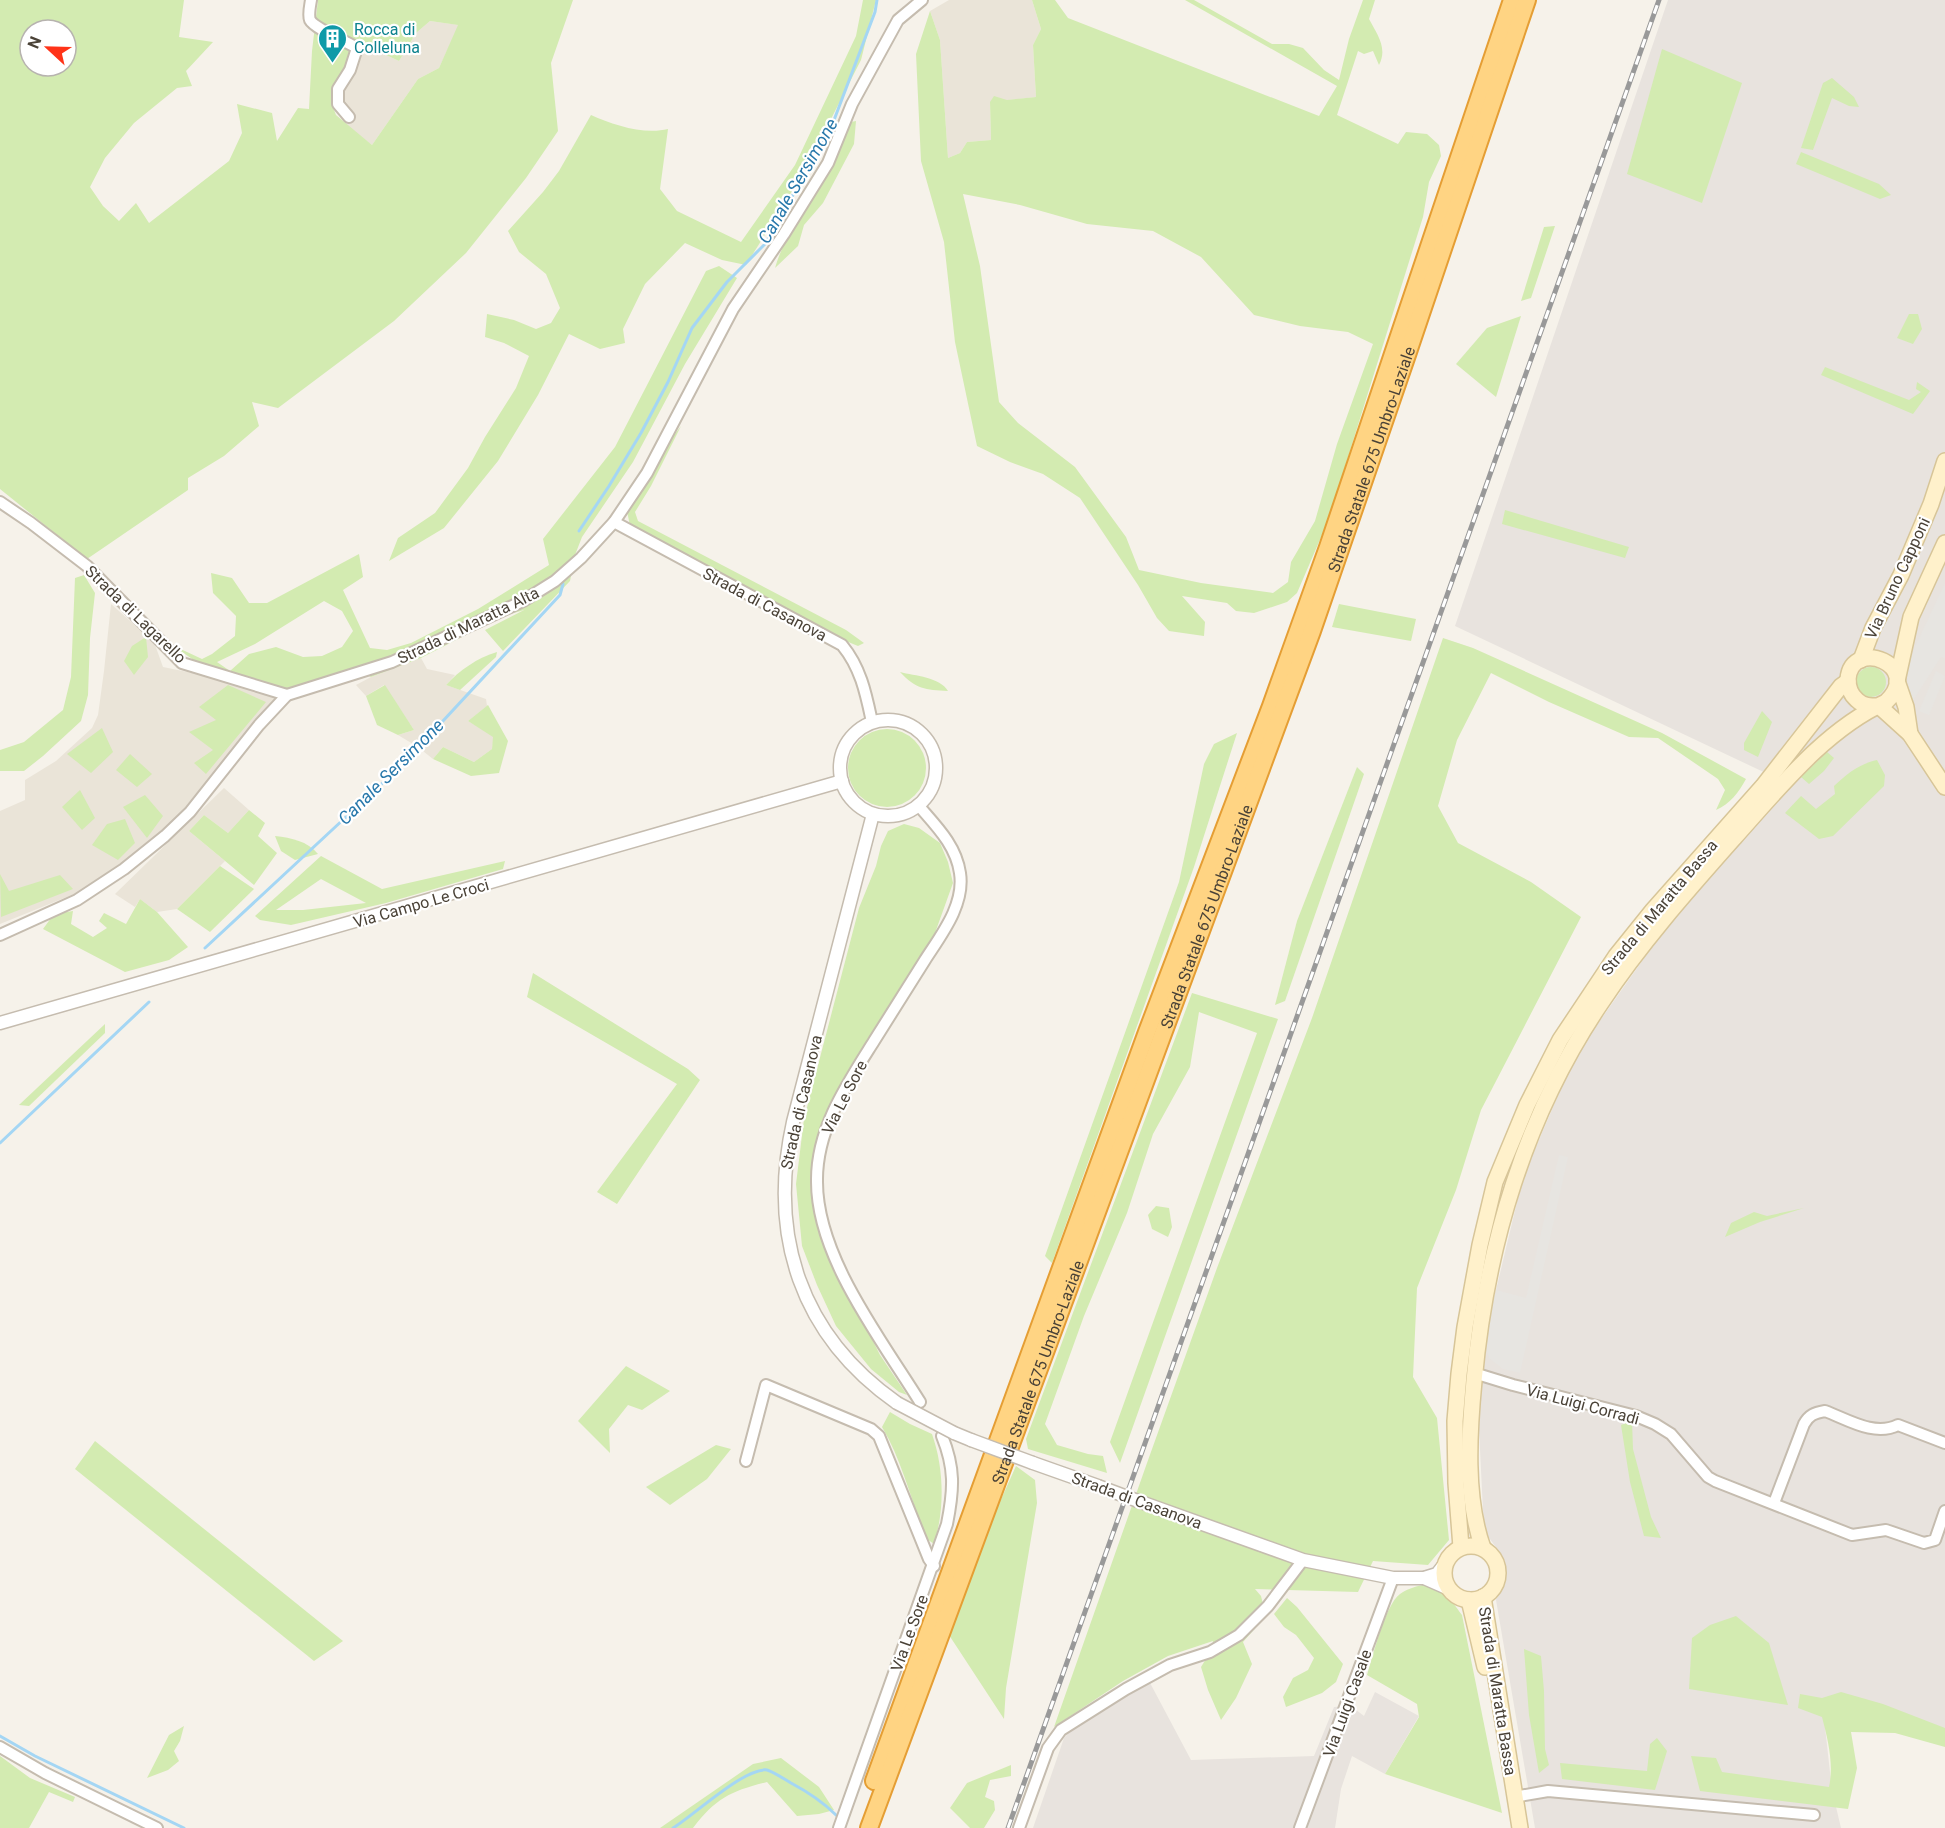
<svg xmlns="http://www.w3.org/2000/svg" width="1945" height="1828" font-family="Roboto,sans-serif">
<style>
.residential{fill:#eae4d8}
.industrial{fill:#e8e3de}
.green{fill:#d3ebb1;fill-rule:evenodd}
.parking{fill:#e7e5e1}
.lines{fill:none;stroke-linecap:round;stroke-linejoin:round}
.stream{stroke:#a4d6f4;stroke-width:3}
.minor-casing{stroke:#c5bcaf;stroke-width:14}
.tertiary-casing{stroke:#c5bcaf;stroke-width:15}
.secondary-casing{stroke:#d7c598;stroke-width:18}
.trunk-casing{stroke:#e59e34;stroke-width:20}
.minor{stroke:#fff;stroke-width:10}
.tertiary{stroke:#fff;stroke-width:12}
.secondary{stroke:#fff1cb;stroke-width:15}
.trunk{stroke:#ffd483;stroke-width:16}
.rail-casing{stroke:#999;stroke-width:5}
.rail{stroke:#fff;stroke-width:3;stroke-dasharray:9;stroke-linecap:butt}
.tertiary-bridge-casing{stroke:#c5bcaf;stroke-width:15;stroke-linecap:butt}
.tertiary-bridge{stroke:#fff;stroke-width:12}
.labels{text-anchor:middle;stroke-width:4.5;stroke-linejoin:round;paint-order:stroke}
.culture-label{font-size:16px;fill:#0d838f;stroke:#fff;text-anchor:start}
.street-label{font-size:16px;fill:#4a4237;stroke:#fff}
.water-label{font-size:18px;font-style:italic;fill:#2878ab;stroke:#fff}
</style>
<rect width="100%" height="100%" fill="#f6f2ea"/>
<g class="residential">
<polygon points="949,0 1032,0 1041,29 1033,45 1036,97 990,102 991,140 967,142 960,153 948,158 940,40 930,11"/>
<polygon points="430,21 459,25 439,68 418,79 372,145 346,125 331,102 351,50 360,38 384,54 399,61 416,33"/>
<polygon points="111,604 154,642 163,667 217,678 276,697 178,816 139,852 84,890 0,924 0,811 25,800 25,780 56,761 92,728 98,715 104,671"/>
<polygon points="421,658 427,669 455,675 446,685 486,699 487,706 468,721 494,736 492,749 474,762 443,747 433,759 418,747 398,735 414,730 384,685 366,696 356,685 371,677"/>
<polygon points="224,788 249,810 228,833 204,815 189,831 225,861 177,909 157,912 140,899 135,907 115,894"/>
</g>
<g class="industrial">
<polygon points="1668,0 1945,0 1945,1730 1822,1700 1832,1790 1841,1828 1535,1828 1496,1600 1506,1576 1501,1554 1484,1531 1478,1409 1491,1311 1523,1177 1575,1056 1676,913 1791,785 1455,626"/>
<polygon points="1149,1681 1191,1760 1314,1756 1334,1707 1351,1706 1364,1716 1375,1692 1419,1716 1385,1774 1352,1756 1341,1789 1335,1828 1033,1828 1064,1738 1070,1731 1125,1694"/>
</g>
<g class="green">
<path d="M0,0H184L179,37L213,42L186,71L192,86L177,88L134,123L105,158L90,187L103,206L119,221L136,203L149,223L229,161L242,133L237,104L272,113L277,141L298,108L309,109L312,51L318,0H573L551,63L558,131L526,178L466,253L394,321L278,408L252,402L259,426L224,456L188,478V490L87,559L0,489ZM430,21L458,25L439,68L418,79L372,145L336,115L331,102L351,50L360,39L384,54L399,61L416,33ZM30,30H66V66H30Z"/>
<path d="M863,0H876L861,60L804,172L746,265L722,260L685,243L645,284L623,329L625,343L600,349L569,334L538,395L498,461L444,528L389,561L398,538L435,513L468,468L485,437L516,388L529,356L504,343L485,337L487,314L514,320L536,329L551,323L560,308L546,274L519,252L508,231L543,192L559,171L591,115C613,125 644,135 668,129L660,189L677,211L741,242L795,165L856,36Z"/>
<path d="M1032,0H1055L1068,18L1319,116L1337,86L1185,0H1194L1272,44H1289L1303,48L1324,70L1339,80L1349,39L1363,0H1375L1369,19C1377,34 1388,48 1379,65L1373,51L1364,54L1358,51L1337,115L1398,144L1406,132L1427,134L1439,145L1441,156L1429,182L1423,217L1328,521L1297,593L1287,602L1254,613L1236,611L1227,603L1182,596L1205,622L1204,636L1169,631L1157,618L1138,585L1080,498L1043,474L1010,462L977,446L955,342L944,242L921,161L916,54L930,11L940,40L948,158L960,153L967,142L991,140L990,102L994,96L1007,100L1036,97L1033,45L1041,29ZM963,194L1020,205L1087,224L1153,231L1201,257L1254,315L1300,326L1348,332L1373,344L1337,444L1315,521L1291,562L1288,582L1273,593L1201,583L1139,570L1126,537L1075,467L1018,423L999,402L980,266Z"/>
<polygon points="1662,49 1742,83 1702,203 1627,174"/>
<polygon points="1832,78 1854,97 1859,107 1849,106 1832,98 1813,150 1801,148 1823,83"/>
<path d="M856,121L854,144L823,203L804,225L798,246L775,268C783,239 802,216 817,190C830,168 841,146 851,122Z"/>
<polygon points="1801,152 1879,184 1891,195 1880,199 1796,164"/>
<polygon points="1555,226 1531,298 1521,301 1544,227"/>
<path d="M719,266L737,278L685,364L633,462L582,537L575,555L570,581L503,651L485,630L524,610L501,617L421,658L371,677L355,669L285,689L198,663L172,645L202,659L212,654L235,636L236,616L213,593L211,573L232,578L249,603H267L359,554L363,577L343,590L370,648L387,650L411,643L478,609L549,565L543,539L615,447L706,271ZM324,601L342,611L353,631L342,647L322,656L303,657L276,647L249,654L230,671L217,662L255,644Z"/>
<polygon points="1909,314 1918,314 1922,329 1913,344 1897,338"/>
<polygon points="1521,316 1496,397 1456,364 1487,328"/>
<polygon points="1825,367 1909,400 1921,392 1916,389 1917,382 1930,391 1913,414 1821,375"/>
<polygon points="681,426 651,486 635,512 638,521 846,630 864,643 858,646 836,637 630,526 627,511 665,447"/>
<polygon points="1505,510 1629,547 1625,558 1502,524"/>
<polygon points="84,575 95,593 90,638 88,695 81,721 43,756 24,771 0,771 0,750 24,742 63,710 71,677 75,578"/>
<polygon points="1339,604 1416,619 1411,641 1332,627"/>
<polygon points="146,637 148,657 134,675 124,661 132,646"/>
<path d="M1443,638L1473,648L1662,733L1746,779C1739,792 1730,804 1716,810L1725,790L1718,779L1658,738L1629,737L1549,702L1491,673L1457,740L1438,806L1458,843L1531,882L1581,917L1481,1110L1456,1190L1417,1288L1413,1377L1437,1418L1449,1540L1428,1565L1373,1561L1358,1592L1255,1589L1261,1596L1266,1616L1243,1642L1252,1664L1236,1698L1221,1720L1208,1690L1201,1667L1211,1651L1213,1641L1168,1656L1123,1681L1054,1727L1147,1463L1217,1268L1312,1018Z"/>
<path d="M497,652L496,657L460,690L446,685C460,670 477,658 497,652Z"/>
<circle cx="1871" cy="682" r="15"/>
<path d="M900,672C915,676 940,677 948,691C925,690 916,689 900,672Z"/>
<polygon points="228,685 266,702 206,774 194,763 213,750 189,732 216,720 199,707"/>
<polygon points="385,685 414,730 398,735 377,725 366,696"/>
<polygon points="488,705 508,741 499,773 471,776 433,759 443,747 474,762 492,749 493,737 468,721"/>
<polygon points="1762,711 1772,722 1758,757 1744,750 1744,743"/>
<polygon points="102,728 113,752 91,773 67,754"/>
<circle cx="887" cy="768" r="39"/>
<polygon points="1237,733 1194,867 1052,1263 1045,1256 1179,882 1204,764 1214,744"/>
<polygon points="1827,752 1834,758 1824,771 1809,784 1801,777"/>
<polygon points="130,754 152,774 137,787 116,770"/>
<path d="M1877,760L1885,775L1884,786L1833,836L1819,839L1785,813L1801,796L1816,809L1835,794L1834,786C1848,773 1859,764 1877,760Z"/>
<polygon points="1357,767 1364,774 1285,1001 1275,1005 1297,921"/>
<polygon points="80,790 95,818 82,830 62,807"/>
<polygon points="145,795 163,816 147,838 123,807"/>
<polygon points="249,810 265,823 258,836 277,853 254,885 189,831 204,815 228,833"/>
<polygon points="125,819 135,843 118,860 92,845 107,824"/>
<polygon points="904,824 919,828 940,843 948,862 953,883 935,933 832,1103 812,1161 813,1200 822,1239 880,1355 907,1395 899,1392 871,1369 836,1326 817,1285 802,1246 796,1184 804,1119 859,908 876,866 881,846 888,831"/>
<path d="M275,836C292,838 307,841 318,854L295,860L281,851Z"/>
<path d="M321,856L382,889L505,861L503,869L386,903L291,925L260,920L255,916ZM321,879L366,903L303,910H276Z"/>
<polygon points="220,866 254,889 210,932 177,909"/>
<polygon points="0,874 9,891 60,875 73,889 1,917"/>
<polygon points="140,899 157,912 188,947 169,960 125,972 43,929 54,914 73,911 71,924 93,937 107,928 99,921 104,913 126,924"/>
<polygon points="533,973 688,1069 700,1080 617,1204 597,1192 677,1084 527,997"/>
<polygon points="1192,993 1278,1019 1120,1463 1110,1442 1257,1033 1199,1012 1190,1067 1153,1134 1127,1213 1084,1316 1045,1424 1057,1445 1088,1454 1103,1456 1107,1473 1028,1449 1026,1439"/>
<polygon points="105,1024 105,1033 29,1106 19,1105"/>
<polygon points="1156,1206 1169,1208 1172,1227 1168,1237 1152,1229 1148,1215"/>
<polygon points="1804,1208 1760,1222 1725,1237 1731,1223 1754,1212 1767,1216"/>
<polygon points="626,1366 670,1391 642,1410 628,1405 609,1429 610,1453 578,1421"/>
<path d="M890,1412L910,1424L932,1434C944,1468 945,1509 934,1544L927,1539C911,1502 903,1462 882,1427Z"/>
<polygon points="1632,1421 1633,1449 1651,1517 1661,1538 1644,1536 1630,1482 1621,1425"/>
<polygon points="95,1441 343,1641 314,1661 75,1469"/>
<polygon points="716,1445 731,1449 707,1479 670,1505 646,1487"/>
<polygon points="1016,1466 1035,1480 1037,1503 1006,1688 1004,1719 949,1635 994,1515"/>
<path d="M1422,1585C1443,1590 1450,1598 1462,1615L1502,1813L1385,1774L1419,1717L1417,1704L1367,1675C1373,1656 1385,1605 1400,1594C1407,1589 1414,1587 1422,1585Z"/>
<polygon points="1287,1598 1297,1607 1343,1664 1336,1682 1322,1693 1286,1707 1283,1697 1293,1678 1308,1670 1314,1658 1296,1635 1284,1627 1274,1614"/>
<polygon points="1736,1616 1769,1643 1788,1705 1689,1689 1692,1638 1710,1625"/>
<polygon points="1524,1649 1541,1656 1544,1691 1545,1749 1549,1765 1539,1773 1529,1715"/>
<path d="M1841,1692L1883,1704L1945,1728V1747L1895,1733L1851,1732L1857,1768L1848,1809L1700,1791L1691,1756L1716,1758L1722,1772L1829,1787C1834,1764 1828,1740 1822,1717L1798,1708L1800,1694L1822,1698Z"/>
<polygon points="184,1726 180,1741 174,1751 179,1761 168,1770 147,1778 169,1735"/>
<polygon points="1657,1738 1667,1751 1655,1790 1562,1779 1560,1763 1647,1771 1650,1744"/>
<polygon points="0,1756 30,1778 75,1797 73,1802 49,1792 29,1828 0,1828"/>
<path d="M781,1758L819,1787L834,1810L819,1814L797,1816L767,1782C731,1791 716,1798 693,1828H660L753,1764Z"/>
<polygon points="1011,1765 1011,1776 990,1780 985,1797 994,1801 995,1810 984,1828 970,1828 950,1808 967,1783"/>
</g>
<g class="parking">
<polygon points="1945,583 1945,658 1941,657 1912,702 1906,670 1915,647"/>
<polygon points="1936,671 1945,676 1929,715 1919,711"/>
<polygon points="1559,1155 1568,1157 1520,1373 1503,1369 1489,1358 1486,1347 1491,1311 1496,1290 1526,1298"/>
</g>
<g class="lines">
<g class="stream">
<polyline points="579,531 609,486 641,433 668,382 692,328 727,282 765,244 831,128 875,12 877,0"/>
<polyline points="205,948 403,764 560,595 563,584"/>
<polyline points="0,1143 149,1002"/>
<polyline points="0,1736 35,1756 184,1828"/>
<path d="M673,1828C693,1816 745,1767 767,1770C774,1772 784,1779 791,1783C808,1792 823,1802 836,1815"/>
</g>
<defs>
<g id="minor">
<path d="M311,0C310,6 308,15 310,20C314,28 347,42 357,48L350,70L338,89V104L349,117"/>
<polyline points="0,502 31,523 87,566 182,663 287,695"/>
<path d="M614,522L842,645C861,668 866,694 872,722"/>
<path d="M918,805C936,826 956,845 960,873C965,905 941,935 925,960C908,987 891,1014 874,1041C847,1084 816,1129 817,1182C817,1257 881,1339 920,1402"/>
<polyline points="0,935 77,900 124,869 165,836 190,812 259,725 287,695 392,662 523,601 555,581 581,558 614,522 647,473 733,309 784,234 828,163 852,104 898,20 922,0"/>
<polyline points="1474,1373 1513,1385 1636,1416 1655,1424 1671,1434 1708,1477 1715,1481 1852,1535 1886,1530 1924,1543 1935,1540 1945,1511"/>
<polyline points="746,1461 766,1385 871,1429 879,1436 929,1559 934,1566"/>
<path d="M1774,1503L1804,1424C1809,1415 1814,1413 1825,1411C1847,1419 1874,1437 1898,1425L1945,1443"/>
<polyline points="0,1747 45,1773 157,1828"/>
<polyline points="1514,1797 1548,1791 1814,1815"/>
<path d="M839,1828L947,1524C954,1489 955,1468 942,1436"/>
<polyline points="1019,1828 1048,1748 1061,1730 1126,1689 1170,1665 1210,1652 1239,1635 1268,1606 1303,1560"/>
<polyline points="1300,1828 1393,1578"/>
</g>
<g id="tertiary">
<circle cx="888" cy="768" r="48"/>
<path d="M873,814L793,1122C768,1235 800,1335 897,1403"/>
<polyline points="0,1023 842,781"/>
<polyline points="954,1433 971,1440"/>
<polyline points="1033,1463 1098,1486"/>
<polyline points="1138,1501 1303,1560 1393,1578 1424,1578 1437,1574 1447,1561"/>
<polyline points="1424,1578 1449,1589"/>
</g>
<g id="secondary">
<polyline points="1861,660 1873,628 1901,575 1931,504 1945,461"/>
<polyline points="1879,706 1910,734 1945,787"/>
<polyline points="1910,734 1906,707 1897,681 1911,617 1945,543"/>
<circle cx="1471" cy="1573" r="27"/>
<polyline points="1461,1547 1456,1483 1455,1421 1459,1374 1465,1327 1480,1245 1495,1182 1527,1105 1560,1040 1616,956 1653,910 1763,786 1841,686 1848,681"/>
<path d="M1483,1548C1465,1498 1469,1433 1474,1381C1486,1247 1525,1115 1601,1003C1640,944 1688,890 1735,837C1779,788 1826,729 1886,702C1925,666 1852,636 1848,679C1848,687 1851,695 1857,700C1863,706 1870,706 1879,706"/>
<polyline points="1483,1597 1520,1828"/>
<polyline points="1469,1600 1485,1667"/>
</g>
<g id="trunk">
<polyline points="874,1781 1147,1032 1271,706 1328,547 1512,0"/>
<path id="s1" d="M869,1828L1312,631L1408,352L1527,0"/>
</g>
</defs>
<use href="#minor" class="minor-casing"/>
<use href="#tertiary" class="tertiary-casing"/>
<use href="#secondary" class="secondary-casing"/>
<use href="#trunk" class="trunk-casing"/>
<use href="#minor" class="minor"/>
<use href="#tertiary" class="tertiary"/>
<use href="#secondary" class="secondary"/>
<use href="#trunk" class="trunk"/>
<defs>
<polyline id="rail" points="1008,1828 1659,0"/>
</defs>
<use href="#rail" class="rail-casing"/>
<use href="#rail" class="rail"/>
<defs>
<g id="tertiary-bridge">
<polyline points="897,1403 954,1433"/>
<polyline points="971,1440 1033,1463"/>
<polyline points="1098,1486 1138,1501"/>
</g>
</defs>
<use href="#tertiary-bridge" class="tertiary-bridge-casing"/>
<use href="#tertiary-bridge" class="tertiary-bridge"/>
</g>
<defs>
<symbol id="building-pin" viewBox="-11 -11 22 30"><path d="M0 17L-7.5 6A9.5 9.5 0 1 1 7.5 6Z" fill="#0f9aa8" stroke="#fff"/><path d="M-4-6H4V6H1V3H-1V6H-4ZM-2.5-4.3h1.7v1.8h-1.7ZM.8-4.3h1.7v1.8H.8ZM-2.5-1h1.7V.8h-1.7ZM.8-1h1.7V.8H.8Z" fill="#fff"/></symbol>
</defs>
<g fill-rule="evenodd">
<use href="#building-pin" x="316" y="22" width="33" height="45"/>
</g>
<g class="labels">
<g class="culture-label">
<text x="354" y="35">Rocca di<tspan x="354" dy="18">Colleluna</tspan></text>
</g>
<g class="street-label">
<text dy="6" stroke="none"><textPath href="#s1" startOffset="1458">Strada Statale 675 Umbro-Laziale</textPath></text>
<text transform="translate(1897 578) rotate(-65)" y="6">Via Bruno Capponi</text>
<text transform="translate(765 604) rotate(28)" y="6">Strada di Casanova</text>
<text transform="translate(136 614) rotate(44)" y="6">Strada di Lagarello</text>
<text transform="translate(468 625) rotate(-26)" y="6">Strada di Maratta Alta</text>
<text transform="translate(421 903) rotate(-16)" y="6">Via Campo Le Croci</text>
<text transform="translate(1659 907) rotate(-50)" y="6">Strada di Maratta Bassa</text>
<text dy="6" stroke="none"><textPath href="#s1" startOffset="972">Strada Statale 675 Umbro-Laziale</textPath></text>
<text transform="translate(844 1097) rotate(-63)" y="6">Via Le Sore</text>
<text transform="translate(801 1102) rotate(-77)" y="6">Strada di Casanova</text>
<text dy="6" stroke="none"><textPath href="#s1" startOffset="486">Strada Statale 675 Umbro-Laziale</textPath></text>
<text transform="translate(1583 1404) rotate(15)" y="6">Via Luigi Corradi</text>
<text transform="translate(1137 1500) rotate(20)" y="6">Strada di Casanova</text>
<text transform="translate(909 1633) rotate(-70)" y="6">Via Le Sore</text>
<text transform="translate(1498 1691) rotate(81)" y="6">Strada di Maratta Bassa</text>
<text transform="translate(1347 1703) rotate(-70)" y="6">Via Luigi Casale</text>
</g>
<g class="water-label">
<text transform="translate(798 181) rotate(-60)" y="6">Canale Sersimone</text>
<text transform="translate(391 772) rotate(-45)" y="6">Canale Sersimone</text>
</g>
</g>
<g transform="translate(48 48) rotate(292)"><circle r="28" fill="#ffffff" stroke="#b7b3af" stroke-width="1.5"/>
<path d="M0-4.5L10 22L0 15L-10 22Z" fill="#ff3318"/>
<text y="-9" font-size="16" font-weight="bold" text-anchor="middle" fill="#4a4237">N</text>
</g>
</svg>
